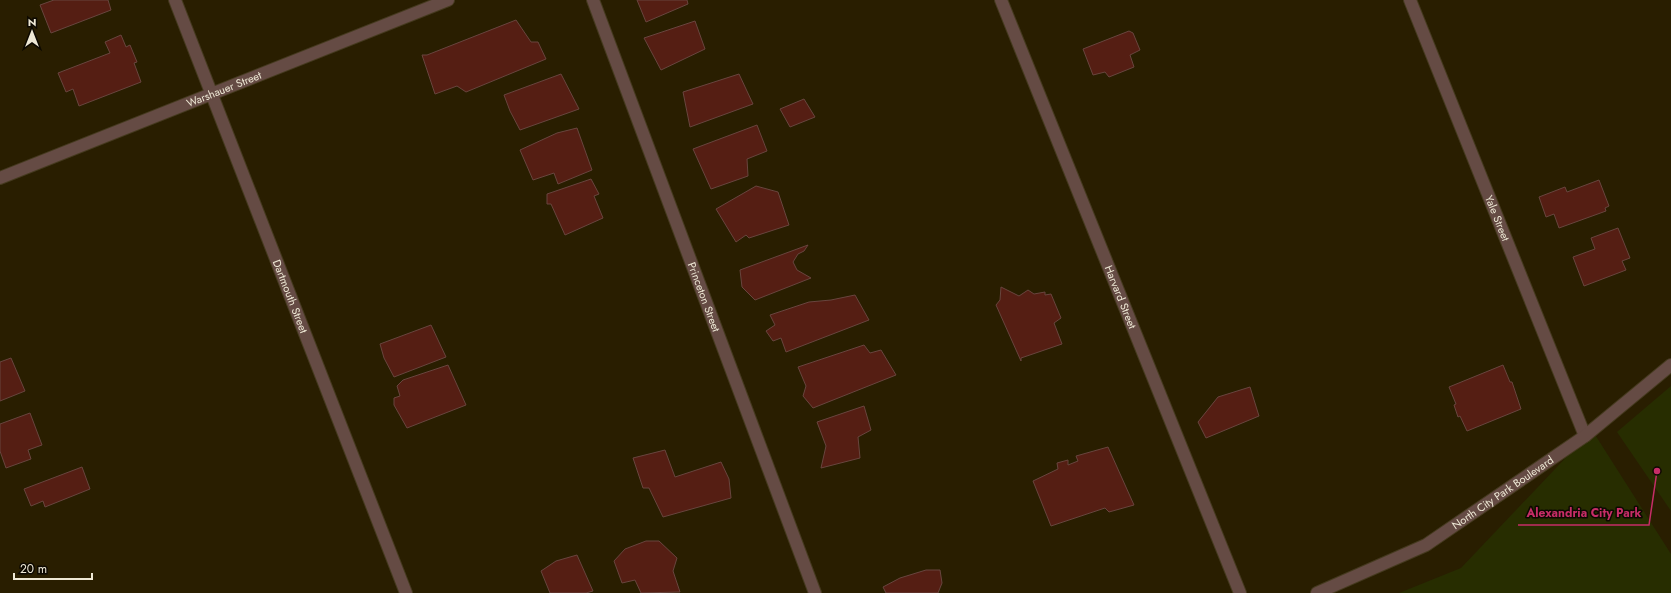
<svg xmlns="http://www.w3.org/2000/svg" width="1671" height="593" font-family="Jost,sans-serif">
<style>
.green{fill:#272d00}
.building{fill:#551e13;stroke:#68453e}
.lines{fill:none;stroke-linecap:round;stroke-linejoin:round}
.minor-casing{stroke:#453a1e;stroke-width:14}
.minor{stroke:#654b44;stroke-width:12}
.labels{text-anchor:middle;stroke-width:3;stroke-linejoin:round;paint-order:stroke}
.street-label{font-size:11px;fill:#eee8d5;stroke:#0d0901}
.leader{fill:none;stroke:#c62d67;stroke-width:1.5}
.callout-dot{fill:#c62d67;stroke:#0d0901;stroke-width:1.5}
.callout-label{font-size:12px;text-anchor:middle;font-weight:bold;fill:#c62d67;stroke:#0d0901;stroke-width:3;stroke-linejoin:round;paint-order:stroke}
</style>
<rect width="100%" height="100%" fill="#291e00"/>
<g class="green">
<polygon points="1671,386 1671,511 1617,432"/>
<polygon points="1592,430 1671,554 1671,593 1399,593 1461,568"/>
</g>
<g class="building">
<polygon points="54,0 108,0 111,10 51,33 40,5"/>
<polygon points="637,0 687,0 688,4 646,22"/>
<polygon points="516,20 531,42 538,42 546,59 466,92 457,86 435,94 422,55 427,55"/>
<polygon points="695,21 705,49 661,70 644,38"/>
<polygon points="1129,31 1133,33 1140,50 1130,55 1134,67 1109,77 1105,72 1093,75 1083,49"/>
<polygon points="121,35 126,47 130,45 137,62 134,63 141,82 79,106 73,89 66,92 58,73 110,53 105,42"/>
<polygon points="561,74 579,109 520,130 510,111 504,95"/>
<polygon points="739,74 753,104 690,127 683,92"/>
<polygon points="804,99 815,117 790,127 780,109"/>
<polygon points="757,125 767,151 747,159 748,176 711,189 693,149"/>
<polygon points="577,128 592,170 558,184 554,173 533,180 520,150 557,133"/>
<polygon points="591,179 599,194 594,196 603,218 565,235 551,204 547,204 547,194"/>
<polygon points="1599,180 1609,206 1605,208 1606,211 1559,228 1554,214 1546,217 1539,197 1565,187 1567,192"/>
<polygon points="756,186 778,192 789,225 749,238 746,235 736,242 716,209"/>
<polygon points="1618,228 1630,258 1622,261 1626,270 1584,286 1573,257 1595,249 1591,238"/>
<polygon points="808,245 804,251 798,254 793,262 797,270 811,278 755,300 742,287 740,270"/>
<polygon points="1001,287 1019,296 1028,290 1034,294 1045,292 1045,295 1051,294 1061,318 1054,323 1062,344 1021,358 1021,361 996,305 1000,300"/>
<polygon points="855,295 869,320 786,352 781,338 773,341 766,331 775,325 770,315 809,302 831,300"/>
<polygon points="431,325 446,357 394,377 384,358 380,344"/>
<polygon points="864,345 870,353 881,350 896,375 813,408 803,396 806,386 798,367"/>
<polygon points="11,358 25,391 0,401 0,362"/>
<polygon points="448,365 466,405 407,428 394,405 394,398 400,396 397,386 403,380"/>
<polygon points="1503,365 1510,382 1512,382 1521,409 1467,431 1460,416 1458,417 1454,405 1456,404 1449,387"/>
<polygon points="1250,387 1259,416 1206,438 1198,422 1218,397"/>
<polygon points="864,406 871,430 858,437 860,458 821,468 826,446 817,422"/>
<polygon points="30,413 42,445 28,450 31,459 6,468 0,451 0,424"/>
<polygon points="1108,447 1134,505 1109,512 1105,508 1051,526 1033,481 1058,469 1057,463 1068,460 1068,465 1078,461 1076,456"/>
<polygon points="665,450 675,477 721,462 729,479 731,498 663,517 649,488 643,488 633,458"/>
<polygon points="82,467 90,489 45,507 43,501 31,506 24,489"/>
<polygon points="646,541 659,541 677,558 673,571 680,592 641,593 635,580 622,583 614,561 625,549"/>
<polygon points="577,555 593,591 586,593 550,593 541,571 556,561"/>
<polygon points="926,570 940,570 942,583 938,593 886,593 883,587 900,578"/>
</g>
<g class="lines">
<defs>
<g id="minor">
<path id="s1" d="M175,0L406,593"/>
<path id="s2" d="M593,0L815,593"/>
<path id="s3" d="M1001,0L1240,593"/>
<path id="s4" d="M1410,0L1585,436"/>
<path id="s5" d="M0,178L448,0"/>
<path id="s6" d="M1317,593L1426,545L1585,436L1671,365"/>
</g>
</defs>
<use href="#minor" class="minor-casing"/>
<use href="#minor" class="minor"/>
</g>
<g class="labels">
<g class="street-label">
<text dy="4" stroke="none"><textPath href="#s5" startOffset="241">Warshauer Street</textPath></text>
<text dy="4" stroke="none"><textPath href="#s4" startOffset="235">Yale Street</textPath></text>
<text dy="4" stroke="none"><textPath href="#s1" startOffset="318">Dartmouth Street</textPath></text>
<text dy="4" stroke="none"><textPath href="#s2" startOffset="317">Princeton Street</textPath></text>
<text dy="4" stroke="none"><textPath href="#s3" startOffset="320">Harvard Street</textPath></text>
<text dy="4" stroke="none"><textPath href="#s6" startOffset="212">North City Park Boulevard</textPath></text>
</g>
</g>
<path class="leader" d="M1657 471L1649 525H1518"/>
<circle class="callout-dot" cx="1657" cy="471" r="4"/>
<g class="callout-label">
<text x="1584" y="517">Alexandria City Park</text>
</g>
<g transform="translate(32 32)" stroke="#0d0901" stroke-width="3" paint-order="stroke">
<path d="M0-3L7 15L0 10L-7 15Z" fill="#eee8d5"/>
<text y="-6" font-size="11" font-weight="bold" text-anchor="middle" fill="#eee8d5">N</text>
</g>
<path d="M14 573v6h78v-6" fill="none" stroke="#eee8d5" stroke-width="2"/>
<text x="20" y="573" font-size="12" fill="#eee8d5" stroke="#0d0901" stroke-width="3" paint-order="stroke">20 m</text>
</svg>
